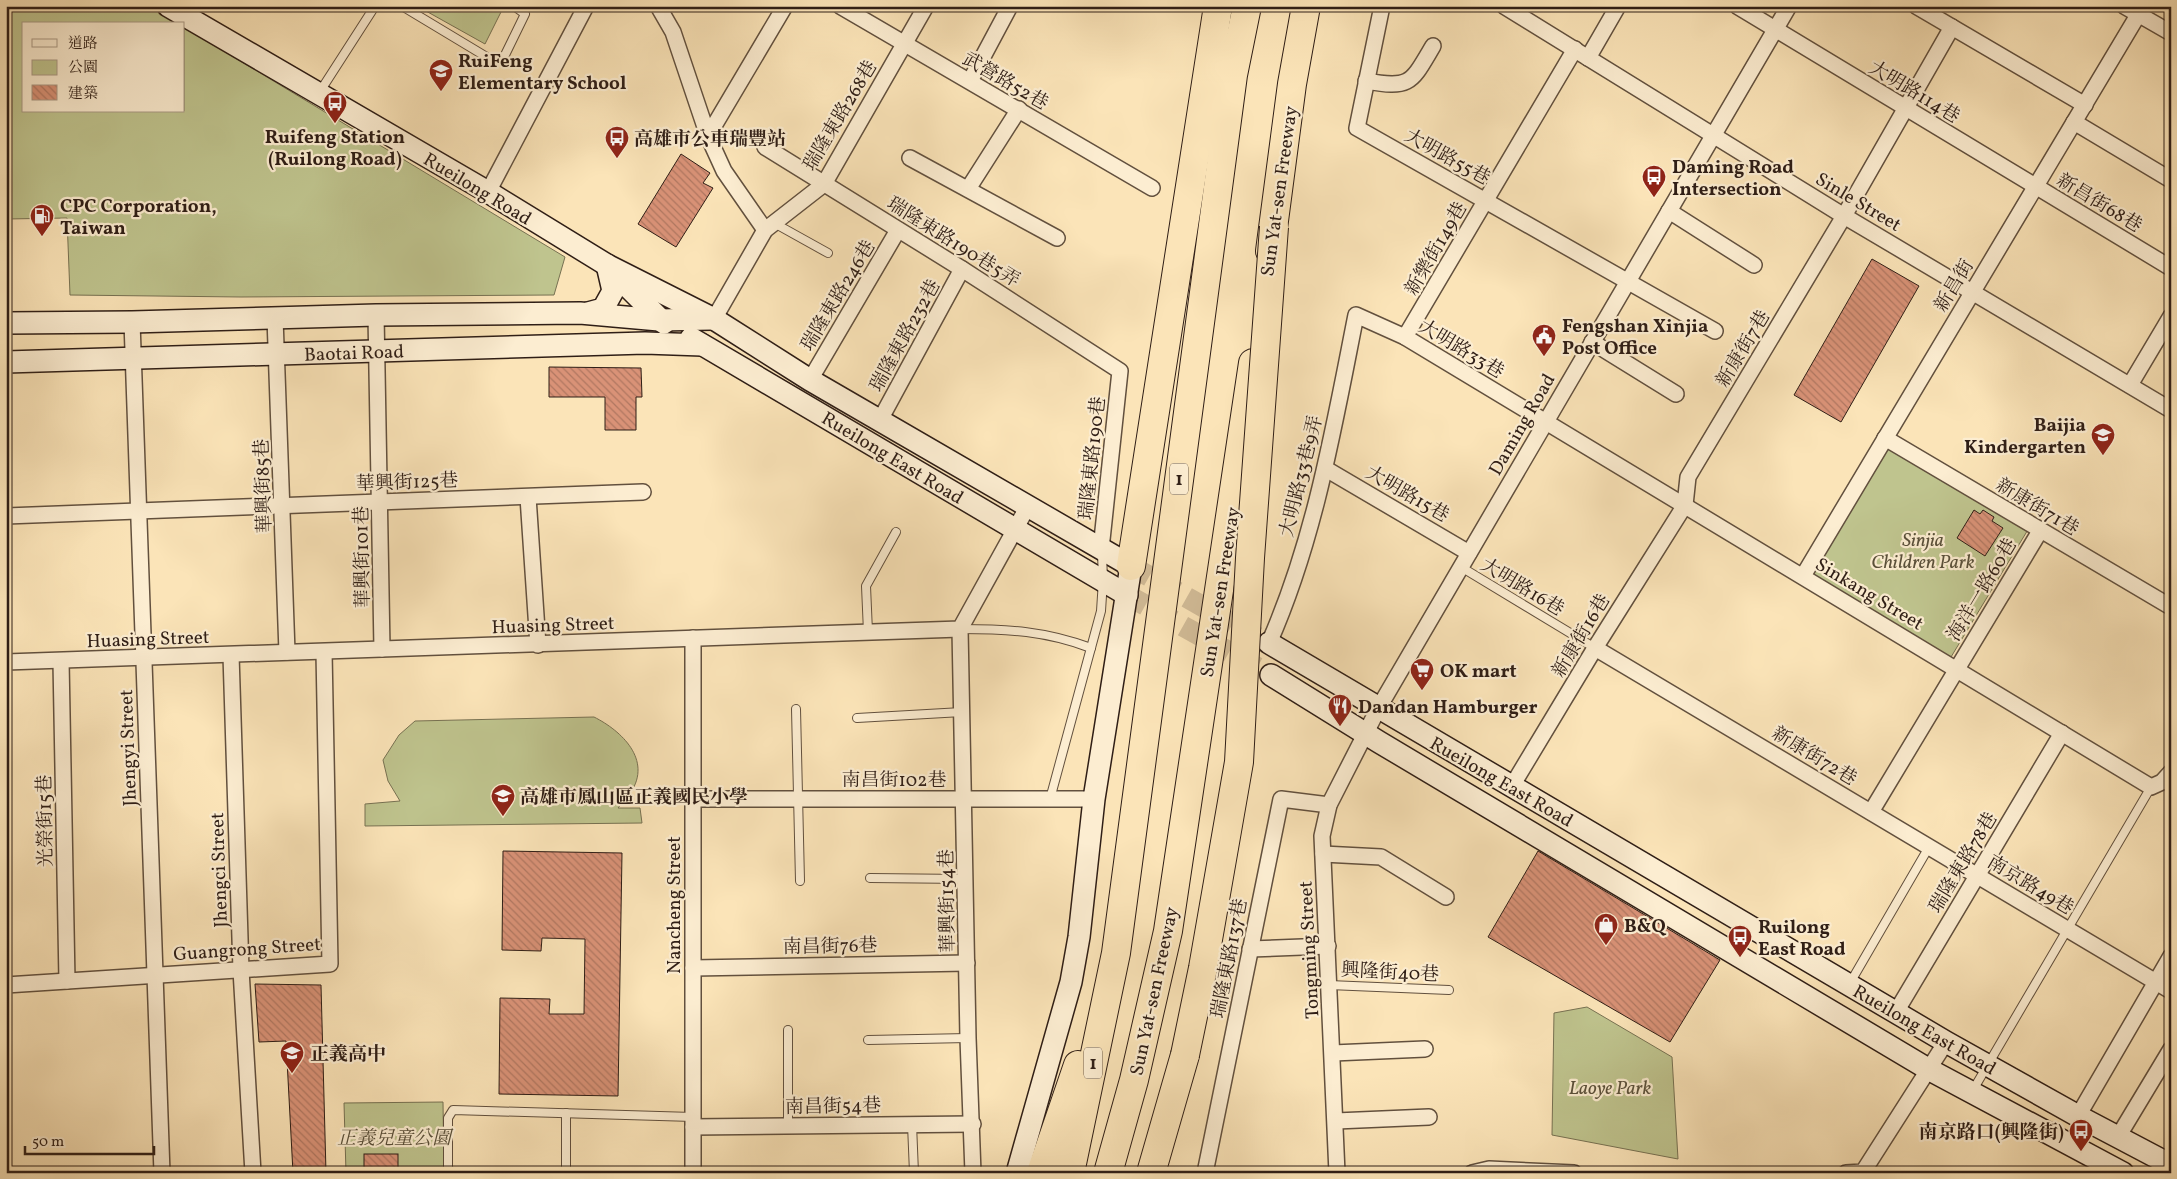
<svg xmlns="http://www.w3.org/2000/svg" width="2177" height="1179" font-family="Vollkorn,'Noto Serif TC',serif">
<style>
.green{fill:#bfc48e;stroke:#777152}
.building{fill:url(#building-back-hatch);stroke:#2f1e16}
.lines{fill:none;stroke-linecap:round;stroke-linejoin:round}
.secondary-tunnel{stroke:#d2bc98;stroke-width:21;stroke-dasharray:21 11;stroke-linecap:butt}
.lane-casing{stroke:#62503e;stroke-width:10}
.street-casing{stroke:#62503e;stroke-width:18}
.secondary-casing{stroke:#2f1e16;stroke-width:24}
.highway-casing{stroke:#2f1e16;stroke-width:30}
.lane{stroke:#fcedd1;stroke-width:8}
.street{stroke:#fcedd1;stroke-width:15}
.secondary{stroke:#fcedd1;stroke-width:21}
.highway{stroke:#fbe4b8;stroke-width:28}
.highway-bridge-casing{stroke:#2f1e16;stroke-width:30;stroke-linecap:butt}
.highway-bridge{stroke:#fbe4b8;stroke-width:28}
.labels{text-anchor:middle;stroke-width:4.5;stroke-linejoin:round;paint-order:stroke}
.shield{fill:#fcedd1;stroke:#6c5c4e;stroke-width:1}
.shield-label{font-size:18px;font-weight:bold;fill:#2f1e16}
.poi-label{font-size:19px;font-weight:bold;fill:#2f1e16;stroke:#fcedd1;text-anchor:start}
.street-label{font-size:19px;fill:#2f1e16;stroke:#fcedd1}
.park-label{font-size:19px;font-style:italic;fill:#5a503a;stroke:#fcedd1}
</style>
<defs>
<pattern id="building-back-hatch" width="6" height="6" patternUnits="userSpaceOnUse" patternTransform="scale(1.25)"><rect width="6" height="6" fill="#d99277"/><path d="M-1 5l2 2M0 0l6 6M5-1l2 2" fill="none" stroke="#b07761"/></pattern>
</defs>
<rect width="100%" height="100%" fill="#fbe4b8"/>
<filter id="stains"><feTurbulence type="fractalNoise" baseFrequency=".004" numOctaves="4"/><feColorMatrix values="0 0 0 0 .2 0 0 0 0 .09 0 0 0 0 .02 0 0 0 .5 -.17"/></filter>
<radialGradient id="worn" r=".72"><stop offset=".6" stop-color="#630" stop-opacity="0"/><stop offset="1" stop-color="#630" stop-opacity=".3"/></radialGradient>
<g class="green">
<polygon points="6,6 149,6 178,24 24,24 24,111 184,111 184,27 565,257 554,295 241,297 70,295 67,218 6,219"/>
<polygon points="417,6 504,6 485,44"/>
<polygon points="1890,440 2032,523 1951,657 1809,576"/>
<path d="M594,717C622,731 652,760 631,792C628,798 622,803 618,808H640L642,823L365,826V804L400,801L388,781L383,760L399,735L415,721Z"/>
<polygon points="1587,1007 1672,1057 1678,1159 1552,1135 1554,1013"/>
<polygon points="443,1102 444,1173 346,1173 344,1103"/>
</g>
<g class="building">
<polygon points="681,154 710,173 703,183 713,188 676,247 638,224"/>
<polygon points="1872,259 1919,286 1841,422 1794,395"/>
<polygon points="549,367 641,368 642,397 636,397 636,430 605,430 605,397 549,397"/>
<polygon points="1974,510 1980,514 1983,510 1994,517 1992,521 2003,528 1985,556 1957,538"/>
<polygon points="503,851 622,853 618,1096 499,1094 500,998 550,999 549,1014 584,1014 585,939 542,938 541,951 502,950"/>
<polygon points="1538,851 1720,960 1670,1042 1488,937"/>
<polygon points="255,984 321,985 326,1173 293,1173 286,1041 259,1042"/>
<rect x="364" y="1154" width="34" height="19"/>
</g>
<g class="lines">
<g class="secondary-tunnel">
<polyline points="1131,566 1257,637"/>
<polyline points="1127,595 1271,675"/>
</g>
<defs>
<g id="lane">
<polyline points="402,6 495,62 505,55 525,14 514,6"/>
<polyline points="319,93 375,6"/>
<polyline points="774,223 828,253"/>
<polyline points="1461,567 1595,648"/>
<path d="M960,629C1008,629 1046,631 1091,648"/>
<polyline points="868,632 866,586 896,532"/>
<polyline points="796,709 800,881"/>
<polyline points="857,718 962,712"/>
<polyline points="1050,799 1101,611 1103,580 1102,553"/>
<polyline points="870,878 966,879"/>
<polyline points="1850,983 1929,847"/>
<polyline points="1329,985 1449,990"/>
<polyline points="788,1030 788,1126"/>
<polyline points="868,1040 968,1038"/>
<polyline points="1973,1090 2151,787"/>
<polyline points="566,1113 566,1173"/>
<polyline points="912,1124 914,1173"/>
<polyline points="448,1173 448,1118 453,1110 693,1117"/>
</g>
<g id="street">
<polyline points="658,6 673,32 708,136 724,171 765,230"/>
<polyline points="840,6 1152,188"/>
<polyline points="1382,6 1357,128 1715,331"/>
<polyline points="1504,6 1844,216 2171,410"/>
<polyline points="1737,6 2171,268"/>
<polyline points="1916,6 2085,105"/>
<polyline points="2124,6 2171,33"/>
<polyline points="1588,58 1618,6"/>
<polyline points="970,81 1010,6"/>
<path d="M1366,81C1411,89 1411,83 1433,46"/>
<polyline points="2074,122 2171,180"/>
<polyline points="708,136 785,6"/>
<polyline points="765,147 962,269 1120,371 1101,549"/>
<polyline points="910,158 1057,238"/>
<polyline points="968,189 1019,109"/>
<polyline points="488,192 586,6"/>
<polyline points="1669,211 1754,265"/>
<polyline points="376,315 382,649"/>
<polyline points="275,318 287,652"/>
<polyline points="714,319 765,230 824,184 926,6"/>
<polyline points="132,322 162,1173"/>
<polyline points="1405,337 1575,49"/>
<polyline points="1592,342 1676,394"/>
<polyline points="810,380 898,230"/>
<polyline points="2130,385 2171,316"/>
<polyline points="880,420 962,269"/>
<polyline points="1885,438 2171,607"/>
<polyline points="1326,469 1469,553"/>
<polyline points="528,497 538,645"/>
<polyline points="6,516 643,492"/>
<polyline points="1803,576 2138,15"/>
<polyline points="960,629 968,1038 973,1173"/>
<path d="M1269,643C1315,539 1334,426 1356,315L1405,337L2151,787L2162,782L2171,772"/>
<polyline points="1595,648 2171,991"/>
<polyline points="231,655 241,970 253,1173"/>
<polyline points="61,661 67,981"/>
<polyline points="6,662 960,629 1028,506"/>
<polyline points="1512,786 1595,648 1685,505 1688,477 1844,216 1952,27"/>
<polyline points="693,799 1094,799"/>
<polyline points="1871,812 2040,531"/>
<polyline points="1323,854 1381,857 1446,897"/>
<polyline points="1250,949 1328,946"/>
<polyline points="693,968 967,963"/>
<polyline points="6,985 330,964 324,652"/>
<polyline points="1896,1012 2062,733"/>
<polyline points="1333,1053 1425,1049"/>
<polyline points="2078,1116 2171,956"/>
<polyline points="1336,1121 1429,1117"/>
<polyline points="693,1127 973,1124"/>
<polyline points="2118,1137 2171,1049"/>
<polyline points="693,1173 693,638"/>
<polyline points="1205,1173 1281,799 1329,805"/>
<polyline points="1337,1173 1322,836 1329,805 1378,709 1789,6"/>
<polyline points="1472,1173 1489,1169 1574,1173"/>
<polyline points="1846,1173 1863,1172 1946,1042"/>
</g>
<g id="secondary">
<polyline points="168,6 488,192 607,265 714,319 810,380 1131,566 1094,799 1079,937 1071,982 1017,1173"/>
<polyline points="617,276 664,323"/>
<polyline points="588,313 603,309 613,291 607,265"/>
<polyline points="6,323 132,322 376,315 580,313 659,320 712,319"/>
<polyline points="691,338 1127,595"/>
<polyline points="6,362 645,343 702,345"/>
<polyline points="1269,643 1946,1042 2078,1116 2171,1165"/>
<polyline points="1271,675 1379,742 1928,1069 2123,1173"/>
</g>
<g id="highway">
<polyline points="1270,251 1292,84 1306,6"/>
<polyline points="1131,566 1218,6"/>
<polyline points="1041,1173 1078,1065"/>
<polyline points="1070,1173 1116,953 1233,75 1247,6"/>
<polyline points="1108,1173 1134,1080 1168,931 1253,363"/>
<polyline points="1151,1173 1185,1055"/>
</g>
</defs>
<use href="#lane" class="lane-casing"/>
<use href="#street" class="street-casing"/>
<use href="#secondary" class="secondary-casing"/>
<use href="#highway" class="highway-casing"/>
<use href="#lane" class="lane"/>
<use href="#street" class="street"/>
<use href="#secondary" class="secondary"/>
<use href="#highway" class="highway"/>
<defs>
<polyline id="highway-bridge" points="1185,1055 1203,968 1239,762 1250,558 1274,227"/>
</defs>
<use href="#highway-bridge" class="highway-bridge-casing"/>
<use href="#highway-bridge" class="highway-bridge"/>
</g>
<defs>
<symbol id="school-pin" viewBox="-11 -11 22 30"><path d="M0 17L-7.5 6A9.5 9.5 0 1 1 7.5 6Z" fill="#8f2418" stroke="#fcedd1"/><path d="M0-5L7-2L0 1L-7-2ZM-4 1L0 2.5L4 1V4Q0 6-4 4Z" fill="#fff"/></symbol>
<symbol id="bus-pin" viewBox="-11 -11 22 30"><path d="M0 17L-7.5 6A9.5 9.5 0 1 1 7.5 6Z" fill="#8f2418" stroke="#fcedd1"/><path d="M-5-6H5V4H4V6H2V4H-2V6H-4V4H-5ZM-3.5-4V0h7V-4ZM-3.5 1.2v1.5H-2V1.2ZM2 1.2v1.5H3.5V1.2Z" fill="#fff"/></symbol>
<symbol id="fuel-pin" viewBox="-11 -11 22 30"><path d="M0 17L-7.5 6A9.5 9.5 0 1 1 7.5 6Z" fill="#8f2418" stroke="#fcedd1"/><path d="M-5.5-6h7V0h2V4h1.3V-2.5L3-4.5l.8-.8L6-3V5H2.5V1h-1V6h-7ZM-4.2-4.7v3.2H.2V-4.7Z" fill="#fff"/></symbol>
<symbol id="civic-pin" viewBox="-11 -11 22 30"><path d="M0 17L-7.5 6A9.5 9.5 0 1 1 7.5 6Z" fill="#8f2418" stroke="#fcedd1"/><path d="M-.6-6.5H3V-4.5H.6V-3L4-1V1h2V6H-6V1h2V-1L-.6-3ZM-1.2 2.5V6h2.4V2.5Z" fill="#fff"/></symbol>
<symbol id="supermarket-pin" viewBox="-11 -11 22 30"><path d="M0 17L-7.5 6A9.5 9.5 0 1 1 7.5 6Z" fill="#8f2418" stroke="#fcedd1"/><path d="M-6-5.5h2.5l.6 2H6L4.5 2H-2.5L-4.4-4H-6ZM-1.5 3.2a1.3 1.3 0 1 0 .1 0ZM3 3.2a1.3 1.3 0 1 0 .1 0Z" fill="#fff"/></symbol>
<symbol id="restaurant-pin" viewBox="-11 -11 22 30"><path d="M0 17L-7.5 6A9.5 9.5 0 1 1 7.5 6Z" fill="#8f2418" stroke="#fcedd1"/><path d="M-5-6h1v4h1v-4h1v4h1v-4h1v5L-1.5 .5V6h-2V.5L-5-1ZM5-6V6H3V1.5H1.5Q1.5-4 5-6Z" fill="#fff"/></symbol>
<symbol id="shop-pin" viewBox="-11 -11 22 30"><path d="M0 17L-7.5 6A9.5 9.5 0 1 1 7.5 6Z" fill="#8f2418" stroke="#fcedd1"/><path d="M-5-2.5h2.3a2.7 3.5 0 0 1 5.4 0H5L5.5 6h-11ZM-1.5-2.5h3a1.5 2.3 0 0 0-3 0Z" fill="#fff"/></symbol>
</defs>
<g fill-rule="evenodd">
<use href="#school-pin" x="427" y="57" width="28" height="38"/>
<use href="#bus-pin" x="321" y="89" width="28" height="38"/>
<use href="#bus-pin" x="603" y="124" width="28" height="38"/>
<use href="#bus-pin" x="1640" y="163" width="28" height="38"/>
<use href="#fuel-pin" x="28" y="202" width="28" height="38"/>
<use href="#civic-pin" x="1530" y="322" width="28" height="38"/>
<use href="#school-pin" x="2089" y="421" width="28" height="38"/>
<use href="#supermarket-pin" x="1408" y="656" width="28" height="38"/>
<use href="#restaurant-pin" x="1326" y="692" width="28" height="38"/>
<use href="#school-pin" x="489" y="782" width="28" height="38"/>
<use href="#shop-pin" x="1592" y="911" width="28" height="38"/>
<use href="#bus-pin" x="1726" y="923" width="28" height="38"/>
<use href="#school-pin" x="278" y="1039" width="28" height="38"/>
<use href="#bus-pin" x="2067" y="1117" width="28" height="38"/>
</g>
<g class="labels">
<g class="shield">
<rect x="1170" y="463.5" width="18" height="31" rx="4"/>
<rect x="1084" y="1047.5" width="18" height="31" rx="4"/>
</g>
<g class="shield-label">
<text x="1179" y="485">1</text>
<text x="1093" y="1069">1</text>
</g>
<g class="poi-label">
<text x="458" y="67">RuiFeng<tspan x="458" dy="22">Elementary School</tspan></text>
<text x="335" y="143" text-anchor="middle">Ruifeng Station<tspan x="335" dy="22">(Ruilong Road)</tspan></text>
<text x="634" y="145">高雄市公車瑞豐站</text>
<text x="1672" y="173">Daming Road<tspan x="1672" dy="22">Intersection</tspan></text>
<text x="60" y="212">CPC Corporation,<tspan x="60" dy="22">Taiwan</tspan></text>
<text x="1562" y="332">Fengshan Xinjia<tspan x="1562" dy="22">Post Office</tspan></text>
<text x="2086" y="431" text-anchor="end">Baijia<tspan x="2086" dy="22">Kindergarten</tspan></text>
<text x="1440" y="677">OK mart</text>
<text x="1358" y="713">Dandan Hamburger</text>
<text x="520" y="803">高雄市鳳山區正義國民小學</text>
<text x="1624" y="932">B&amp;Q</text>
<text x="1758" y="933">Ruilong<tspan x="1758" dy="22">East Road</tspan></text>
<text x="310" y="1060">正義高中</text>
<text x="2064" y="1138" text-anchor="end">南京路口(興隆街)</text>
</g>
<g class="street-label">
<text transform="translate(1006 80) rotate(30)" y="7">武營路52巷</text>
<text transform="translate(1915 91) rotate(31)" y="7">大明路114巷</text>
<text transform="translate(839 115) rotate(-59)" y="7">瑞隆東路268巷</text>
<text transform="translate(1448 156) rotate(29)" y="7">大明路55巷</text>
<text transform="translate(478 188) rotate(31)" y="7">Rueilong Road</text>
<text transform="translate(1278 191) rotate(-82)" y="7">Sun Yat-sen Freeway</text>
<text transform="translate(1859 201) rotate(31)" y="7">Sinle Street</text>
<text transform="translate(2100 202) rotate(31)" y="7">新昌街68巷</text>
<text transform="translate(954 241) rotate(32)" y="7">瑞隆東路190巷5弄</text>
<text transform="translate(1435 248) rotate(-60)" y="7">新樂街149巷</text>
<text transform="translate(1953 285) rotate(-59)" y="7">新昌街</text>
<text transform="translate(837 295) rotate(-59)" y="7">瑞隆東路246巷</text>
<text transform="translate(904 335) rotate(-61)" y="7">瑞隆東路232巷</text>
<text transform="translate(1462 348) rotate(31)" y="7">大明路33巷</text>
<text transform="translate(1742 348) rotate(-59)" y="7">新康街7巷</text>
<text transform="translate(354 352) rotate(-2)" y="7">Baotai Road</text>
<text transform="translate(1521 424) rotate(-60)" y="7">Daming Road</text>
<text transform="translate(893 457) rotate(31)" y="7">Rueilong East Road</text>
<text transform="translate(1091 458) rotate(-84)" y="7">瑞隆東路190巷</text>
<text transform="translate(1300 476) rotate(-76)" y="7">大明路33巷9弄</text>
<text transform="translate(407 481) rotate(-2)" y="7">華興街125巷</text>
<text transform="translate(262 486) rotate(-92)" y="7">華興街85巷</text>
<text transform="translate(1408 493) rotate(30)" y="7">大明路15巷</text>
<text transform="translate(2038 506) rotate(31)" y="7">新康街71巷</text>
<text transform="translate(361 557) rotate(-91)" y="7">華興街101巷</text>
<text transform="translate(1523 586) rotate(31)" y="7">大明路16巷</text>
<text transform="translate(1981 589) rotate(-59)" y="7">海洋一路60巷</text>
<text transform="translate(1219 592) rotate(-81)" y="7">Sun Yat-sen Freeway</text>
<text transform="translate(1870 593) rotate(31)" y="7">Sinkang Street</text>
<text transform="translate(553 624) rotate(-2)" y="7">Huasing Street</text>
<text transform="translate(1580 635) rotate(-59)" y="7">新康街16巷</text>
<text transform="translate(148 638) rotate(-2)" y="7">Huasing Street</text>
<text transform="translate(127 748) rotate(-92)" y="7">Jhengyi Street</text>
<text transform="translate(1815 755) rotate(31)" y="7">新康街72巷</text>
<text x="894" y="786">南昌街102巷</text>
<text transform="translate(1502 781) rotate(30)" y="7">Rueilong East Road</text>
<text transform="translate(44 821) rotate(-91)" y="7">光榮街15巷</text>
<text transform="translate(1962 862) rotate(-59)" y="7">瑞隆東路78巷</text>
<text transform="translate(218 870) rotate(-92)" y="7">Jhengci Street</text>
<text transform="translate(2031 884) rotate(31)" y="7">南京路49巷</text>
<text transform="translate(946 901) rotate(-91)" y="7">華興街154巷</text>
<text transform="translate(673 905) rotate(-90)" y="7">Nancheng Street</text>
<text transform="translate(830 945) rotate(-1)" y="7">南昌街76巷</text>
<text transform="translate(247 948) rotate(-4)" y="7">Guangrong Street</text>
<text transform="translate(1308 950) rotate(-93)" y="7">Tongming Street</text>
<text transform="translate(1228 958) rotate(-79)" y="7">瑞隆東路137巷</text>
<text transform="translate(1390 971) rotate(3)" y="7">興隆街40巷</text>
<text transform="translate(1153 991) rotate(-78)" y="7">Sun Yat-sen Freeway</text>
<text transform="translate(1925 1029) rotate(30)" y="7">Rueilong East Road</text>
<text transform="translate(833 1105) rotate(-1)" y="7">南昌街54巷</text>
</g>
<g class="park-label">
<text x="1923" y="546">Sinjia<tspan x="1923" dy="22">Children Park</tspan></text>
<text x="1610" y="1094">Laoye Park</text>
<text x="394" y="1144">正義兒童公園</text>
</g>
</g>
<rect width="2177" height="1179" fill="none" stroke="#fbe4b8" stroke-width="25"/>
<rect x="8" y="8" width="2162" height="1164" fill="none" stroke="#2f1e16" stroke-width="2.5"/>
<rect x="12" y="12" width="2152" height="1154" fill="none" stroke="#2f1e16"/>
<rect x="22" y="22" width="162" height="90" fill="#fcedd1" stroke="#aa9a86"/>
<rect x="32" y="39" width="25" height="8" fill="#fcedd1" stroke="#aa9a86"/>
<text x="68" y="48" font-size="15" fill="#2f1e16">道路</text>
<rect x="32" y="60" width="25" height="15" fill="#bfc48e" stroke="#aa9a86"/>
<text x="68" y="72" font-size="15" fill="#2f1e16">公園</text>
<rect x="32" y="85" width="25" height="15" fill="url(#building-back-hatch)" stroke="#aa9a86"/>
<text x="68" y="98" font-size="15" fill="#2f1e16">建築</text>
<path d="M25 1146v8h129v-8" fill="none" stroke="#2f1e16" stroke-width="2.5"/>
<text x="32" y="1146" font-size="15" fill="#2f1e16" stroke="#fcedd1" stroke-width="4" paint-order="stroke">50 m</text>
<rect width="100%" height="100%" filter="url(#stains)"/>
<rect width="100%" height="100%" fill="url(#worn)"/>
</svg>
